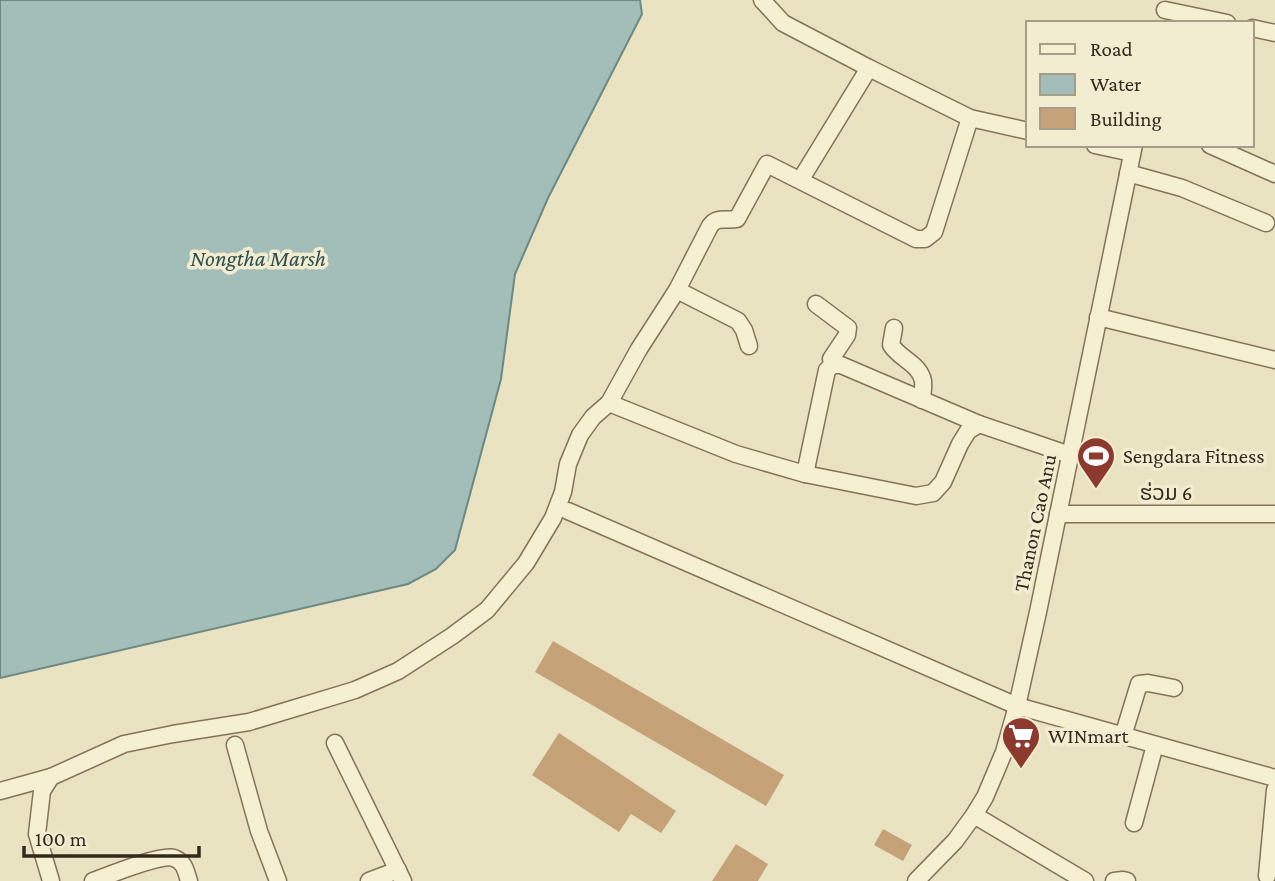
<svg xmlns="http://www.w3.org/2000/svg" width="1275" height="881" font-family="'Crimson Pro','Noto Sans Lao',serif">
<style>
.water{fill:#a3bdb8;stroke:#6b8a86;stroke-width:2}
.building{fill:#c6a279}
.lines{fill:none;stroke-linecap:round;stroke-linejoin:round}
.minor-casing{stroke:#82745a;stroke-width:19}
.minor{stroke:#f6f0d3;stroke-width:16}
.labels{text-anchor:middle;stroke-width:7;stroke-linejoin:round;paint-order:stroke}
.poi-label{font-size:21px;fill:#332a1d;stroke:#f2ecd0;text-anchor:start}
.street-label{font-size:21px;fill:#332a1d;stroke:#f2ecd0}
.water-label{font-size:23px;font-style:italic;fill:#2d5052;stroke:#f2ecd0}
</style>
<rect width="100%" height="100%" fill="#eae3c1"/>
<polygon class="water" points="0,0 640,0 642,14 548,198 515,274 501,379 455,550 436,569 408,584 0,678"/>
<g class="building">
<polygon points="553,641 784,775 766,806 535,672"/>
<polygon points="559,733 676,811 661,833 631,814 619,832 532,775"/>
<polygon points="883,829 912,845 903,861 874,845"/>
<polygon points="736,844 768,864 758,881 712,881"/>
</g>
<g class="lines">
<defs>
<g id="minor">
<polyline points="762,0 783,23 869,68 970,118 1028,131"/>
<polyline points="1165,10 1227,23"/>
<polyline points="1252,28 1275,33"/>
<polyline points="1095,145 1132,153"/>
<polyline points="1210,145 1275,174"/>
<polyline points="1128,173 1182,188 1266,223"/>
<polyline points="801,179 869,68"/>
<polyline points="677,290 738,321 744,330 749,346"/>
<polyline points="816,304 848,328 847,335 831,359 833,365"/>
<polyline points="1098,317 1275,360"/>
<path d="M894,328L891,345C900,359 920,364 923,381C924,387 922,394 922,400"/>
<polyline points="609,403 736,454 805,474 916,496 933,493 943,482 960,444 968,431 979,424 1070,455"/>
<polyline points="805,474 827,370 833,365 841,365 979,424"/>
<polyline points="568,511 1017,706 1275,778"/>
<polyline points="1058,514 1275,514"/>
<polyline points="1123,736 1139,684 1148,683 1174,688"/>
<polyline points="335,743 403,881"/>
<polyline points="235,745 259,831 278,881"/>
<polyline points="0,791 51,777"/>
<polyline points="974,815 1085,881"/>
<polyline points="1134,823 1155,745"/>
<polyline points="1267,876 1275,790"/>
<path d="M51,881L37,834L42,791L51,777L124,744L173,734L249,722L355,690L398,671L452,636L487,610L526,563L553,518L563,492L568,464L580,435L593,417L609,403L639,349L677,290L710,226C717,216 726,221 737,219L767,164L916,239H925L934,232L970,118"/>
<path d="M93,881C109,875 161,854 174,858C185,862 186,872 189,881"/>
<polyline points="369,881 398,870"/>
<polyline points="916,881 955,841 974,815 985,797 1004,752 1017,706 1038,612 1134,145"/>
<polyline points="1114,881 1123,880 1127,881"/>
</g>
</defs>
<use href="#minor" class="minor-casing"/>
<use href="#minor" class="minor"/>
</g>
<defs>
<symbol id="stadium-pin" viewBox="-11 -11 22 30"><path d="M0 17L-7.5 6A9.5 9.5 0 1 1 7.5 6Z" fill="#8d392e" stroke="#f2ecd0"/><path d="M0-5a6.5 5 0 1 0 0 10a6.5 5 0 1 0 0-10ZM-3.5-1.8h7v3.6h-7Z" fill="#fff"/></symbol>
<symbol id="supermarket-pin" viewBox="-11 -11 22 30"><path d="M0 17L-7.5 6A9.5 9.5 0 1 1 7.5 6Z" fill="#8d392e" stroke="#f2ecd0"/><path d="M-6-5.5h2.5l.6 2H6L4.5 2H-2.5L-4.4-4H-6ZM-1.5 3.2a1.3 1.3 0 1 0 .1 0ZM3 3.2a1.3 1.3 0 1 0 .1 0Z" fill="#fff"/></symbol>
</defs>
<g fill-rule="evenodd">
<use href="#stadium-pin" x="1074" y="434" width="44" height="60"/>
<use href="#supermarket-pin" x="999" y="714" width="44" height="60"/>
</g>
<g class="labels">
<g class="poi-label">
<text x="1123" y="463">Sengdara Fitness</text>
<text x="1048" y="743">WINmart</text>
</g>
<g class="street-label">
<text x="1166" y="500">ຮ່ວມ 6</text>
<text transform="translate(1035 523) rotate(-78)" y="7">Thanon Cao Anu</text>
</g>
<g class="water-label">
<text x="258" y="266">Nongtha Marsh</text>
</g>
</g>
<rect x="1026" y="21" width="228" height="126" fill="#f2ecd0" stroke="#a69e88" stroke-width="2"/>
<rect x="1040" y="44" width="35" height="10" fill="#f6f0d3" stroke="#a69e88" stroke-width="2"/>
<text x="1090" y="56" font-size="21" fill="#332a1d">Road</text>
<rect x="1040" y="74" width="35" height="21" fill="#a3bdb8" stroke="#a69e88" stroke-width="2"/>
<text x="1090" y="91" font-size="21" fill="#332a1d">Water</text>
<rect x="1040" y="108" width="35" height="21" fill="#c6a279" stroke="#a69e88" stroke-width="2"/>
<text x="1090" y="126" font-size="21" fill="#332a1d">Building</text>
<path d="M24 846v10h175v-10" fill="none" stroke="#332a1d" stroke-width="3.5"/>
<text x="35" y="846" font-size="21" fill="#332a1d" stroke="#f2ecd0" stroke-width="5" paint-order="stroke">100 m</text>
</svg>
